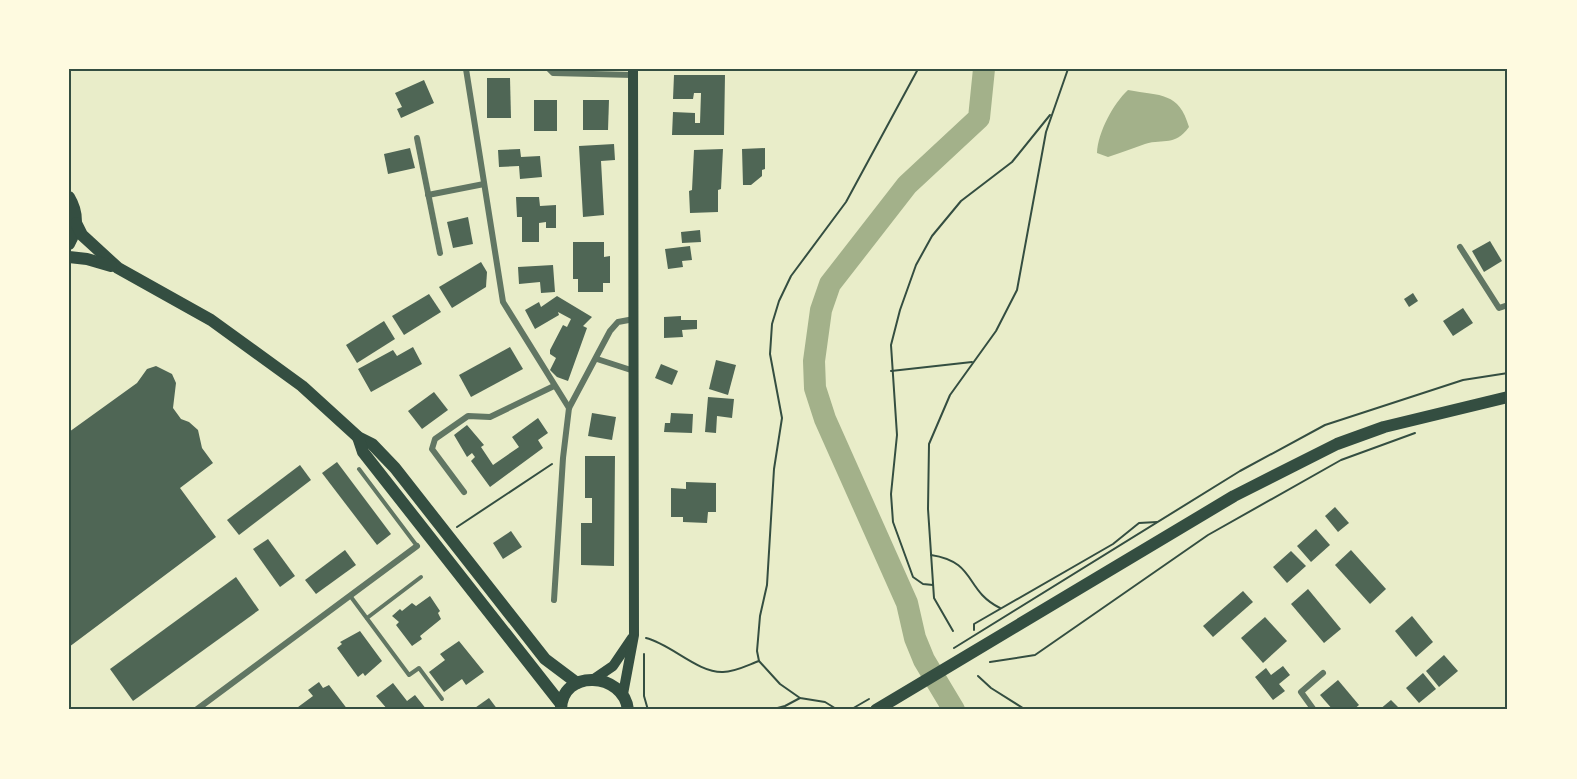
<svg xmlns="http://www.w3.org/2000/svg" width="1577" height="779" font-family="'Asap Condensed',sans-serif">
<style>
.water{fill:#a3b18a}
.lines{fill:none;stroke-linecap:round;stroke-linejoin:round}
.river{stroke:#a3b18a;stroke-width:22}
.building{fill:#4f6655}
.path{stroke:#344e41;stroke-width:2}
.service{stroke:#617663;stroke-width:4}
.minor{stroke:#617663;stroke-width:6}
.secondary{stroke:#344e41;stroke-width:10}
.primary{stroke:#344e41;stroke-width:12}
.neatline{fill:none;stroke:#344e41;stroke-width:2}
</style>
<rect width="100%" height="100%" fill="#e9edc9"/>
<path class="water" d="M1128,90C1161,96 1179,92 1189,127C1174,147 1165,138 1145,144C1133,148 1121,153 1108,157L1097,153C1098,132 1113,104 1128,90Z"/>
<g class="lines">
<polyline class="river" points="954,710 924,660 915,638 907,603 825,419 815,388 814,361 821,310 830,284 907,185 979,118 984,69"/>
</g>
<g class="building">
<polygon points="674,75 725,75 724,135 672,135 673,112 695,113 695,123 700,123 701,93 694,93 693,99 673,99"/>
<polygon points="487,78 510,78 511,118 487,118"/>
<polygon points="424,80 434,103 401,118 397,109 402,107 395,93"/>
<rect x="534" y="100" width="23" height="31"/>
<polygon points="583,100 609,100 608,130 583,130"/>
<polygon points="614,144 615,160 601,161 604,215 583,217 579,146"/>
<polygon points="410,148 415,168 388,174 384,154"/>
<polygon points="765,148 765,169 762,170 762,176 751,185 743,185 742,149"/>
<polygon points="520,149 521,157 540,156 542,177 520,179 519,166 499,167 498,150"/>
<polygon points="723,149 721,189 718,190 718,212 690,213 689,191 692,190 694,150"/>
<polygon points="516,197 539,197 540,206 556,205 556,228 546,228 546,222 539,223 539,242 522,242 522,217 517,217"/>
<polygon points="468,217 473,244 453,248 447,222"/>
<polygon points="700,230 701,242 682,243 681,232"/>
<polygon points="1490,241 1502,261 1484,272 1472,251"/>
<polygon points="573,242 604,242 604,257 610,256 610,283 603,283 603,292 578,292 578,279 573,279"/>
<polygon points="690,246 692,260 682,261 683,267 668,269 665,249"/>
<polygon points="481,262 487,272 486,287 452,308 439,287"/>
<polygon points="553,265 555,292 541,293 540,282 519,284 518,267"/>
<polygon points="1413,293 1418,301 1409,307 1404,299"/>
<polygon points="429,294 441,312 404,335 392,316"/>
<polygon points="557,296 592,317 583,326 587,328 568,381 557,377 550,370 556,358 550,354 550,350 563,325 567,327 571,319 558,312 559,315 535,329 525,310 539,302 541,307"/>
<polygon points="1463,308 1473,323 1453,336 1443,321"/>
<polygon points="681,316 681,320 697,320 697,329 682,330 683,337 664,338 664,317"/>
<polygon points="384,321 395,339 357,363 346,345"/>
<polygon points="413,347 422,364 371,392 358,369 393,350 397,356"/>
<polygon points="510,347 523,369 471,397 459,375"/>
<polygon points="716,360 736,365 728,395 709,389"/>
<polygon points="661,364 678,371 672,385 655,378"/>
<polygon points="156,366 172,374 176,383 173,408 181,419 189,422 198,430 202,448 213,463 180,488 216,537 69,647 69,432 137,383 147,369"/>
<polygon points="434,392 448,410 422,429 408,411"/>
<polygon points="708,397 734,399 732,418 717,416 716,433 705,432"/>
<polygon points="592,413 616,417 612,440 588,436"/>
<polygon points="671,413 693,414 692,433 664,432 665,423 670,423"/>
<polygon points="538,418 548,433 538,440 543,448 490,487 471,461 475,457 472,453 467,457 454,435 467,425 484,445 481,447 493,465 519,447 512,437"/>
<polygon points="585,456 615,456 614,566 581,565 581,523 592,523 592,498 585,498"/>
<polygon points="337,462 391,534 377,545 322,473"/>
<polygon points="300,465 311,480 239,535 227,520"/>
<polygon points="686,482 716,483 716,512 708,512 707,523 683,522 683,517 671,517 671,488 686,489"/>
<polygon points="1335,507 1349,523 1338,532 1325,516"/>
<polygon points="1316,529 1330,545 1311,562 1297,546"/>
<polygon points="511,531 522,547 503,559 493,543"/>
<polygon points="268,539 295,576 280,587 253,549"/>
<polygon points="345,550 356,565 316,594 305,580"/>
<polygon points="1351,550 1386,589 1370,604 1335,565"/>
<polygon points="1291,551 1306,566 1287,583 1273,567"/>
<polygon points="236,577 259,610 133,701 110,669"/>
<polygon points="1308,589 1341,629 1324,643 1291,604"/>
<polygon points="1243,591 1253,602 1213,637 1203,626"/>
<polygon points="430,596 440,611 438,613 441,619 420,636 422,639 412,646 396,625 399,622 392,616 400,609 402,611 412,603 416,606"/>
<polygon points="1412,616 1433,642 1416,657 1395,631"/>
<polygon points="1265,617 1287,641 1263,663 1241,638"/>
<polygon points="360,631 382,661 365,676 363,673 358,677 337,648 342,644 340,642"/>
<polygon points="459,641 484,672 466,685 462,679 444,692 429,672 445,660 440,654"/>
<polygon points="1444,655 1458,671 1439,687 1426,671"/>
<polygon points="1283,666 1290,675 1279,684 1285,691 1273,700 1255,677 1266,668 1271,675"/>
<polygon points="1423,673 1436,689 1419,703 1406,688"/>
<polygon points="1338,680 1359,705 1353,710 1333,710 1320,695"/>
<polygon points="319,682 323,688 329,685 348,710 294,710 313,696 308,690"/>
<polygon points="393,683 407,701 415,695 427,710 388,710 376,696"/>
<polygon points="489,698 498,710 472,710"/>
<polygon points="1391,700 1401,710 1379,710"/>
</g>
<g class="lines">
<g class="path">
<polyline points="891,371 972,362"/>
<polyline points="457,527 552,464"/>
<path d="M931,555C977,562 964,590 1000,608"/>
<polyline points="933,585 923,584 913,577 893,522 891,494 897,435 891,345 900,310 916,265 932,236 961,201 1012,162 1050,115"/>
<polyline points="974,630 974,624 1113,544 1139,523 1157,522"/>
<polyline points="953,631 934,598 928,509 929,444 950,395 996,331 1017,290 1046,132 1068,69"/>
<path d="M646,638C671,644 698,673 723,672C735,672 748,665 759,661"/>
<polyline points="954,648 1240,471 1325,425 1463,380 1508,373"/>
<polyline points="644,654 644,696 648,710"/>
<polyline points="990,662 1035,655 1208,535 1341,460 1415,433"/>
<polyline points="978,676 991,688 1026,710"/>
<polyline points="770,710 785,706 800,698"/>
<polyline points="838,710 825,702 800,698 780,684 759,661 757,651 760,616 767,585 774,469 782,418 770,354 772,324 779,301 791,276 846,202 918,69"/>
<polyline points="850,710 869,699"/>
</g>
<g class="service">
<polyline points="359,469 417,546"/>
<polyline points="351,597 409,675 419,668 442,699"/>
<polyline points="367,618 421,577"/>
</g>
<g class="minor">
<polyline points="466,69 503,302 569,408"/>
<polyline points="549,69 553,73 633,75"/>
<polyline points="417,138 440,253"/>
<polyline points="428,195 484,184"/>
<polyline points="1460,247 1499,308 1508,305"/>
<polyline points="597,359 634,371"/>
<polyline points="464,492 432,449 435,439 468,416 490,417 554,386"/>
<polyline points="554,600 563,458 569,408 610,331 618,322 634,319"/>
<polyline points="196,710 417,546"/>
<polyline points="1314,710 1301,692 1323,673"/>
</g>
<g class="secondary">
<polyline points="594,679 613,666 632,638"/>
<polyline points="623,694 634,635 633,69"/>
</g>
<g class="primary">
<path d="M69,197C78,212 78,228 69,244"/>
<polyline points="76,223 82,235 118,268 211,320 302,386 358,437 372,444 395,468 545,659 577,683"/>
<polyline points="69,257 87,259 111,266"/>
<polyline points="358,437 363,452 561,704"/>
<path d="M561,710C561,668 624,672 628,710"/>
<polyline points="876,710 1234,496 1337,444 1384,427 1508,397"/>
</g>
</g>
<rect width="1577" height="779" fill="none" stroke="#fefae0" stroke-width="141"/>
<rect x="70" y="70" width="1436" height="638" class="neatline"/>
</svg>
